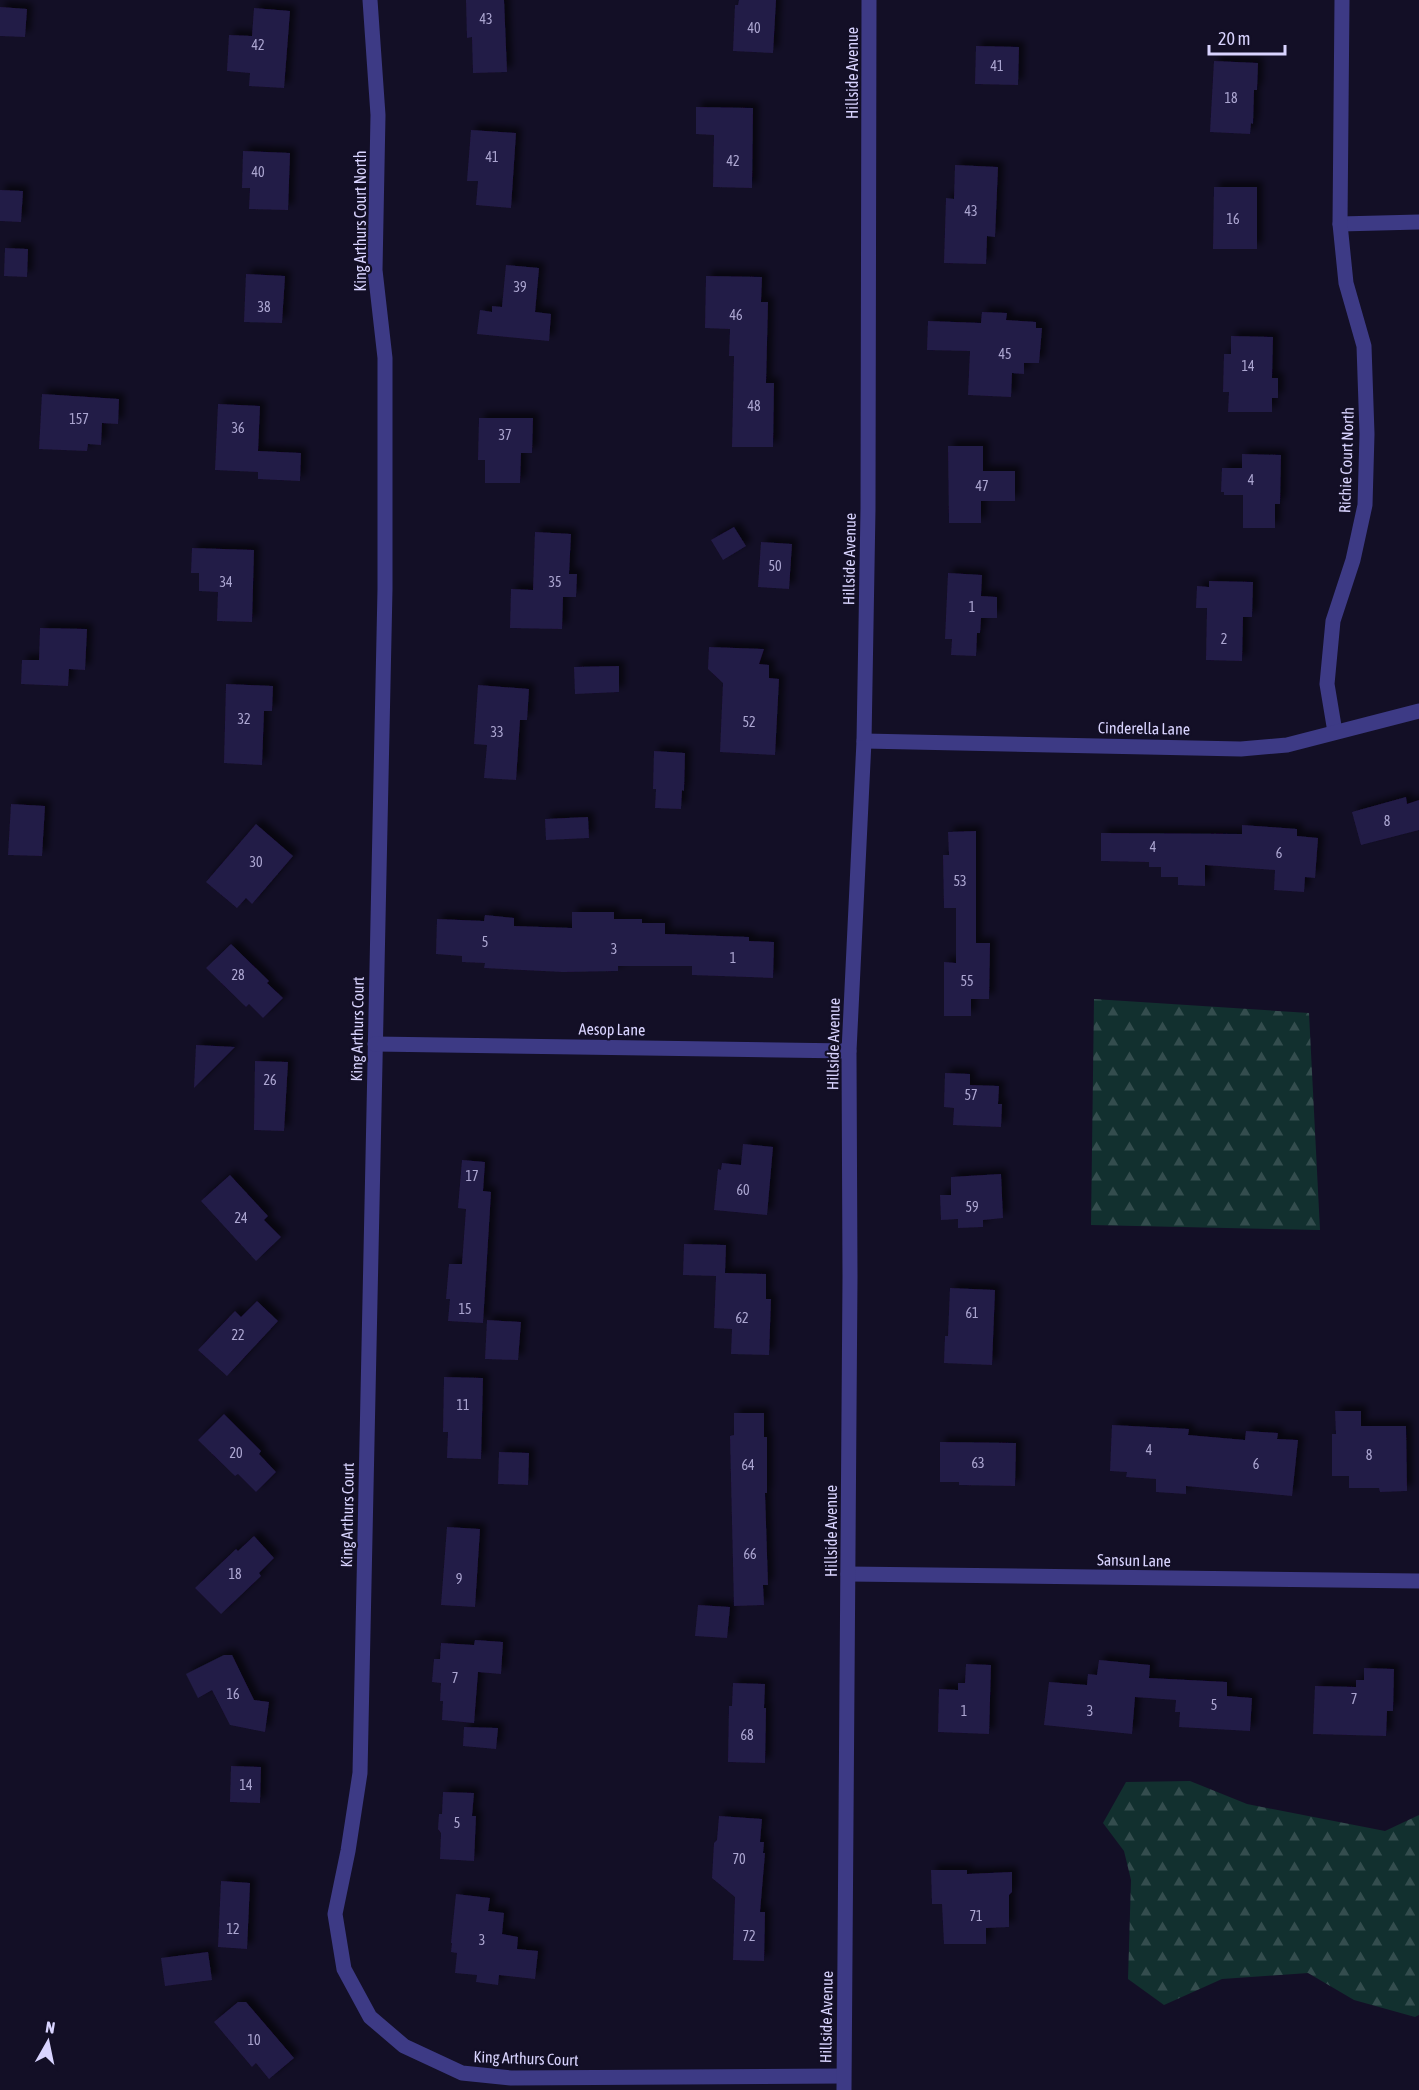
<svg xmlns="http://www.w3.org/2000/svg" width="1419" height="2090" font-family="'Asap Condensed',sans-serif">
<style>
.forest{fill:url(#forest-firs)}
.building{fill:#241b47;filter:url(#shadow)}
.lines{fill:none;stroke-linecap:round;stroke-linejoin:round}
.minor{stroke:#3d3a85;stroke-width:15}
.labels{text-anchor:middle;stroke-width:4.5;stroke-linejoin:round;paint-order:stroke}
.number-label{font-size:14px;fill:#aca6d1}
.street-label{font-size:16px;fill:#d9d4ff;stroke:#130f26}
</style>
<defs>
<pattern id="forest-firs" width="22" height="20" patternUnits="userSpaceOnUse" patternTransform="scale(1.5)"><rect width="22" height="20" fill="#12302f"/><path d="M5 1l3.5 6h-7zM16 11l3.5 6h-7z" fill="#344d4e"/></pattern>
<filter id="shadow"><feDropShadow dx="5.5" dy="-5.5" stdDeviation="3" flood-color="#0009"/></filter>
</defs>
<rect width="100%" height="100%" fill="#130f26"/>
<g class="forest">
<polygon points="1094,999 1309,1013 1320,1230 1091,1225"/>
<polygon points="1190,1781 1247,1804 1385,1831 1419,1815 1419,2015 1415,2017 1354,2000 1308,1973 1222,1979 1164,2005 1128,1979 1131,1880 1124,1851 1103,1823 1126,1782"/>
</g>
<g class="building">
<polygon points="466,0 504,0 507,72 473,73 472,37 467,38"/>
<polygon points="739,0 776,0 773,53 733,51 735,5 738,5"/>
<polygon points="0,7 27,9 25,37 0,36"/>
<polygon points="254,8 290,11 284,88 249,86 250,73 227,71 229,35 252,36"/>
<polygon points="976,46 1019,47 1018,85 975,84"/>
<polygon points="1214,61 1258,63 1257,90 1254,90 1253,124 1251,123 1250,134 1210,132"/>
<polygon points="696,107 753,108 752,188 713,187 714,135 696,134"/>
<polygon points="471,130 516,133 511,208 476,205 478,181 467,181"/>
<polygon points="243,151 290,153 288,210 249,209 250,188 242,188"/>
<polygon points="955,165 998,167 995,237 987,236 986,264 944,263 946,198 954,199"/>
<polygon points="1214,187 1257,187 1257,249 1213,249"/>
<polygon points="0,190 23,191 21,222 0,221"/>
<polygon points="5,248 28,249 27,277 4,276"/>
<polygon points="506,265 539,268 535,312 551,314 549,341 477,334 480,310 492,312 492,306 502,307"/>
<polygon points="246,274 285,276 282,323 244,322"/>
<polygon points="706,276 762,277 761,302 768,302 766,383 774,383 773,447 732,447 734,356 729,356 730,329 705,328"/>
<polygon points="982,312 1007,313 1006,320 1036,322 1036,328 1042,328 1039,363 1024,363 1024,374 1012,373 1011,397 968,395 970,351 927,350 928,321 981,323"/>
<polygon points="1231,336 1273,337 1272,378 1278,378 1278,398 1272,398 1272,412 1228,412 1229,392 1223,392 1224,354 1231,354"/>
<polygon points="42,394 119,399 118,424 102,423 101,445 88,444 87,451 39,449"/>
<polygon points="218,404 260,406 258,451 301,453 300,481 258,479 258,472 215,470"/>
<polygon points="479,418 533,418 532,453 521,453 520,483 485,483 485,460 478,460"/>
<polygon points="948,446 983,446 983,471 1015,471 1015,501 981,501 981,523 949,523"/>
<polygon points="1242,454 1281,455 1280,504 1275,504 1275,528 1243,528 1243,495 1224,495 1224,492 1221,492 1222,468 1242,468"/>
<polygon points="734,527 746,546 723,560 711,540"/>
<polygon points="535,532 571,534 569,574 577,574 576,597 563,597 562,629 510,628 511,589 533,590"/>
<polygon points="761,542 792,544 789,589 758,587"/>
<polygon points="192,548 254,550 252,622 217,621 218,592 199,591 199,573 191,573"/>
<polygon points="948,573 982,575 981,596 997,597 997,618 981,618 980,633 977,633 976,656 951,655 952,639 945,639"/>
<polygon points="1209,581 1253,582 1252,617 1243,617 1242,661 1206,660 1207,608 1196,608 1197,586 1209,587"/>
<polygon points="40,628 87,629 85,670 69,669 68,686 21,684 22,660 39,660"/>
<polygon points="709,647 764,649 759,664 769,665 769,678 779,679 775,755 720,752 723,683 708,669"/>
<polygon points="619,666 619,692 575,694 574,667"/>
<polygon points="226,684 273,686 272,711 264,711 262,765 224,763"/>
<polygon points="478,685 529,689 527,720 520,720 516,780 484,778 487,745 474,744"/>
<polygon points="654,751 685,753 684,791 682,790 681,809 655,808 656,789 653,789"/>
<polygon points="1406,797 1407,804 1419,800 1419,830 1361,845 1352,812"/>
<polygon points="11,804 45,806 42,856 8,855"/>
<polygon points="588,817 589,838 546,840 545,819"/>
<polygon points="256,824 293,856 252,904 246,898 237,908 206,882"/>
<polygon points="1242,825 1297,829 1297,836 1318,838 1315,878 1305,877 1304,892 1274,890 1275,870 1205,865 1205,886 1178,885 1178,877 1161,877 1161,867 1149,867 1149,862 1101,861 1101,833 1242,834"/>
<polygon points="976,831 976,943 990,943 989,999 971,999 971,1016 944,1016 944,962 956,963 956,908 944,908 943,855 949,855 948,832"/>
<polygon points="572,912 614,912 614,919 642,919 642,923 665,923 665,934 749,937 749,941 774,942 773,978 692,975 692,966 618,966 618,971 563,972 484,968 485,963 462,962 462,956 436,954 437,919 484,921 485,915 514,918 514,926 572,928"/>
<polygon points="231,944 269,981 267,983 283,998 263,1018 249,1004 246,1007 206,968"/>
<polygon points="196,1045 235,1047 194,1088"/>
<polygon points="255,1061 288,1062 284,1131 254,1130"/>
<polygon points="945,1073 970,1074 970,1085 999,1086 998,1104 1002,1104 1001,1127 953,1125 954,1108 944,1107"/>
<polygon points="743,1144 773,1147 767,1215 714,1210 718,1169 721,1170 722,1163 741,1165"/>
<polygon points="462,1160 485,1162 483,1191 491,1192 483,1323 448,1321 450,1299 446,1299 449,1264 462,1264 466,1209 458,1208"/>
<polygon points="1001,1174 1003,1218 983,1220 983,1227 958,1228 958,1219 941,1220 940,1195 951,1195 951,1177"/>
<polygon points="230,1175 268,1216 264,1220 281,1237 256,1261 201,1201"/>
<polygon points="684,1244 726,1245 725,1273 766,1274 766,1299 771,1299 769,1355 731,1354 732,1329 714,1328 716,1276 683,1275"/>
<polygon points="950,1288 995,1290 992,1365 944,1363 945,1336 948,1336"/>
<polygon points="257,1301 278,1321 227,1376 198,1350 235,1311 241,1317"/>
<polygon points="487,1320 521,1322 518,1360 485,1359"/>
<polygon points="444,1377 483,1378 481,1459 447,1458 448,1432 443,1432"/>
<polygon points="1335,1411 1361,1411 1361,1426 1406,1426 1407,1491 1380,1492 1379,1488 1349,1488 1349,1476 1332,1476 1332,1434 1336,1434"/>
<polygon points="734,1413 764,1413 764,1437 767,1437 767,1493 765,1493 768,1585 763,1585 764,1605 734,1606 730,1436 734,1435"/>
<polygon points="224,1414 261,1451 259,1454 276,1472 256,1492 238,1474 235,1476 198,1440"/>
<polygon points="1112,1425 1189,1429 1188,1435 1245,1440 1246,1431 1278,1433 1277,1439 1298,1440 1292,1496 1186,1486 1186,1494 1156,1492 1156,1479 1126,1477 1127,1472 1110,1471"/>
<polygon points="940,1442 1016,1443 1015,1486 959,1485 959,1482 940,1482"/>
<polygon points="499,1452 529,1453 528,1485 498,1484"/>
<polygon points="447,1527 480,1529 475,1607 441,1605"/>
<polygon points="254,1536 274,1558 259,1573 261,1576 221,1614 195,1588 236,1549 238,1551"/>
<polygon points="698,1605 730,1607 727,1638 695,1636"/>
<polygon points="475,1640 503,1642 501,1674 478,1672 474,1723 442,1720 443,1701 440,1701 441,1683 432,1682 434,1659 440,1659 441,1643 474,1645"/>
<polygon points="224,1655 232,1655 254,1700 269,1702 265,1732 230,1725 212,1690 198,1698 186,1674"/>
<polygon points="1099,1660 1150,1665 1149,1678 1227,1682 1227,1696 1252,1698 1250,1731 1179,1727 1180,1712 1175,1712 1176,1700 1135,1697 1132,1734 1044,1725 1049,1682 1087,1685 1088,1674 1097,1675"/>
<polygon points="966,1664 991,1665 989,1734 938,1732 939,1689 958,1690 958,1683 965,1683"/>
<polygon points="1364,1668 1394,1669 1393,1711 1387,1711 1386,1736 1313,1734 1315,1686 1356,1687 1356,1680 1364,1680"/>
<polygon points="733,1683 765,1684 764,1708 766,1708 765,1763 728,1762 729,1706 732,1706"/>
<polygon points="464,1727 498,1728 496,1749 463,1746"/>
<polygon points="231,1766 261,1767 260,1803 230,1802"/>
<polygon points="443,1792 474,1793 472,1816 476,1816 474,1861 440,1859 441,1833 438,1829 439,1814 442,1814"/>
<polygon points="719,1816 762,1819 760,1842 764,1842 763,1853 765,1853 760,1912 765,1912 764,1961 733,1960 735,1897 712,1878 714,1843 717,1840"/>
<polygon points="931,1870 967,1870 967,1874 1012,1872 1012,1892 1009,1895 1009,1927 986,1928 986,1944 944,1944 942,1904 932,1904"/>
<polygon points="221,1881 250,1883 247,1949 218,1947"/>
<polygon points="456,1894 490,1898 488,1911 504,1913 502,1934 518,1937 517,1949 538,1951 535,1979 499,1975 498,1985 476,1982 477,1975 455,1973 457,1953 451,1952 452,1943 451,1943"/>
<polygon points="208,1952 212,1980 165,1986 161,1958"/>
<polygon points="238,2002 246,2002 294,2058 269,2079 256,2063 252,2067 214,2022"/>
</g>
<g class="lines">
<g class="minor">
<polyline points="370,0 378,115 375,270 385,358 385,589 360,1773 348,1851 335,1914 344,1969 370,2017 404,2046 462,2073 511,2078 843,2076"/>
<polyline points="1340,224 1419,222"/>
<polyline points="1335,732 1327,684 1333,621 1353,560 1365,505 1367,434 1364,346 1346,283 1340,224 1342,0"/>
<polyline points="864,741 1241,749 1287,745 1419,711"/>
<polyline points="375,1044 849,1051"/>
<polyline points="848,1574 1419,1581"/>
<polyline points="844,2090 850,1277 849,1051 864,741 868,509 869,0"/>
</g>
</g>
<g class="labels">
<g class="number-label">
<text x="486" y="24">43</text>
<text x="754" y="33">40</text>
<text x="258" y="50">42</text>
<text x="997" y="71">41</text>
<text x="1231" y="103">18</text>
<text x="492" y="162">41</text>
<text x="733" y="166">42</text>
<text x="258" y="177">40</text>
<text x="971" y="216">43</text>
<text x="1233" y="224">16</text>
<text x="520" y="292">39</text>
<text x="264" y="312">38</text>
<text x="736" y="320">46</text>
<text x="1005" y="359">45</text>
<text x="1248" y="371">14</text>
<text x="754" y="411">48</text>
<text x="79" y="424">157</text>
<text x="238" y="433">36</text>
<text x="505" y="440">37</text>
<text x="1251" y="485">4</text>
<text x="982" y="491">47</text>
<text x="775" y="571">50</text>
<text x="226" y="587">34</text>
<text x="555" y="587">35</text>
<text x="972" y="612">1</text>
<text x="1224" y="644">2</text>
<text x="244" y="724">32</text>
<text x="749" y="727">52</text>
<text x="497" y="737">33</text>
<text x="1387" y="826">8</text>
<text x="1153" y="852">4</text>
<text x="1279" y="858">6</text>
<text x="256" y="867">30</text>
<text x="960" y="886">53</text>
<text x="485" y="947">5</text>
<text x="614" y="954">3</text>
<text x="733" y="963">1</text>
<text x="238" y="980">28</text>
<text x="967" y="986">55</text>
<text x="270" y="1085">26</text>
<text x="971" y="1100">57</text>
<text x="472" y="1181">17</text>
<text x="743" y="1195">60</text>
<text x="972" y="1212">59</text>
<text x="241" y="1223">24</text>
<text x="465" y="1314">15</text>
<text x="972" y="1318">61</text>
<text x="742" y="1323">62</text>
<text x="238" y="1340">22</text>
<text x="463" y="1410">11</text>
<text x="1149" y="1455">4</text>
<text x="236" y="1458">20</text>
<text x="1369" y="1460">8</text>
<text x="978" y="1468">63</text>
<text x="1256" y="1469">6</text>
<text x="748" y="1470">64</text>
<text x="750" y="1559">66</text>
<text x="235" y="1579">18</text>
<text x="459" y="1584">9</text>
<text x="455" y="1683">7</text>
<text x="233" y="1699">16</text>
<text x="1354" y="1704">7</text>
<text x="1214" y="1710">5</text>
<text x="964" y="1716">1</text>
<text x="1090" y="1716">3</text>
<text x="747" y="1740">68</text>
<text x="246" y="1790">14</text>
<text x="457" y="1828">5</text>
<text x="739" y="1864">70</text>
<text x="976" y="1921">71</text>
<text x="233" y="1934">12</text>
<text x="749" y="1941">72</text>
<text x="482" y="1945">3</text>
<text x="254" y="2045">10</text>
</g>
<g class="street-label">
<text transform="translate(852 73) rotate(-90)" y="6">Hillside Avenue</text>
<text transform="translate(360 221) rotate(-90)" y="6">King Arthurs Court North</text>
<text transform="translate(1346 460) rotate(-88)" y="6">Richie Court North</text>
<text transform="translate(849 559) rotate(-89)" y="6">Hillside Avenue</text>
<text transform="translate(1144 728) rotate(1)" y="6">Cinderella Lane</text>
<text transform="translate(357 1029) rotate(-89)" y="6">King Arthurs Court</text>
<text transform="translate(612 1029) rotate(1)" y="6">Aesop Lane</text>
<text transform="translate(833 1044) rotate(-89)" y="6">Hillside Avenue</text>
<text transform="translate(347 1515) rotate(-89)" y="6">King Arthurs Court</text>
<text transform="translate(831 1531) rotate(-90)" y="6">Hillside Avenue</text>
<text transform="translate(1134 1560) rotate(1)" y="6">Sansun Lane</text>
<text transform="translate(826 2017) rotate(-89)" y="6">Hillside Avenue</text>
<text transform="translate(526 2058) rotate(2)" y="6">King Arthurs Court</text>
</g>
</g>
<g transform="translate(48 2042) rotate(9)" stroke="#130f26" stroke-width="4.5" paint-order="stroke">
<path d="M0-4.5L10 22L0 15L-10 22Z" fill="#d9d4ff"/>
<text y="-9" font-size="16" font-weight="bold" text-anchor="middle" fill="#d9d4ff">N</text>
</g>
<path d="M1209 45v9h76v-9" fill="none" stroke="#d9d4ff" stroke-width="3"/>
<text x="1218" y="45" font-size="18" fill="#d9d4ff" stroke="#130f26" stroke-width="4.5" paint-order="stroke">20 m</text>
</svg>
